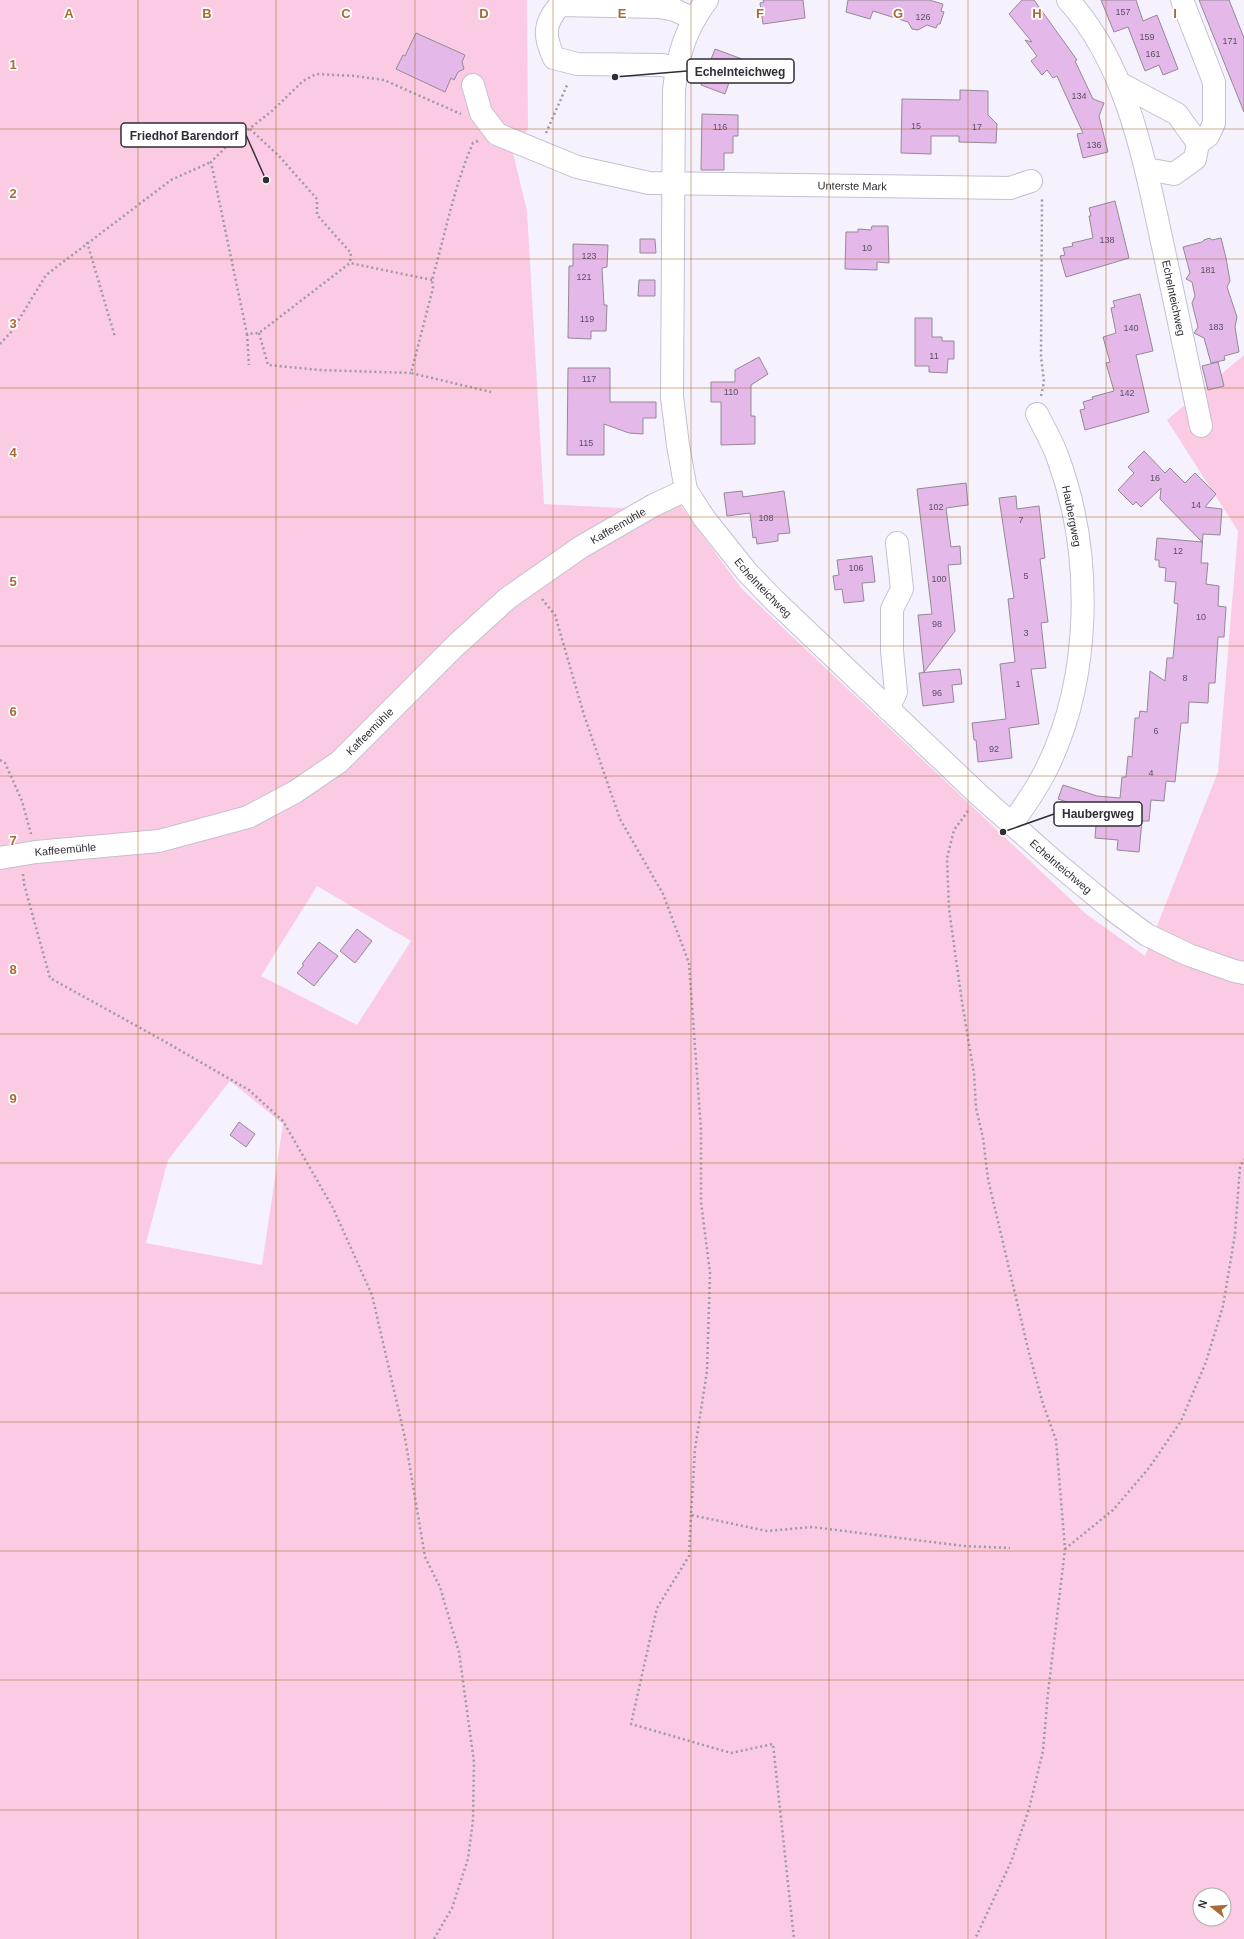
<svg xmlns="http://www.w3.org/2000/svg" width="1244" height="1939" font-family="Helvetica,sans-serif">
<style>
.green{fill:#fbcbe3;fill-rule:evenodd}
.building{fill:#e4b9e9;stroke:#958896}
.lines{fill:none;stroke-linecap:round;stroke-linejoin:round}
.minor-casing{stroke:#c5c0d2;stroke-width:24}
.path{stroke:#9c99a4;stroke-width:2.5;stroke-dasharray:2 3;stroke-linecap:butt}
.minor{stroke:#fff;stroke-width:22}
.grid{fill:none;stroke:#ab6934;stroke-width:1;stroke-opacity:0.55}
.labels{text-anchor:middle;stroke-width:3.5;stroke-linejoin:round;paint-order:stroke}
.number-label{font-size:9px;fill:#5c5062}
.street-label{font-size:11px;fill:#2f2d35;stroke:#fff}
.grid-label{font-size:13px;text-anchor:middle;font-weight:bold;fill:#ab6934;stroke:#fff;stroke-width:3.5;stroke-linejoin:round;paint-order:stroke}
.leader{fill:none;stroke:#2f2d35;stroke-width:1.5}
.callout-dot{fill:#2f2d35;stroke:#fff;stroke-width:1.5}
.callout{fill:#fff;stroke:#2f2d35;stroke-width:1.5}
.callout-label{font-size:12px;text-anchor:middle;font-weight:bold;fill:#2f2d35}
</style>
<rect width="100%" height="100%" fill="#f5f2fe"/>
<path class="green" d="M0,0H527L528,129L512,149L527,211L544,504L661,510L680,505L742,589L1086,914L1145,956L1218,772L1238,531L1167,420L1244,355V1939H0ZM317,886L411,941L357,1025L261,976ZM230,1081L283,1124L262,1265L146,1243L168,1160ZM1200,1895H1224V1919H1200Z"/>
<g class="building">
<polygon points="763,0 803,0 805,18 763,24 760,3 764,2"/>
<polygon points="848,0 929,0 943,4 941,11 944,12 940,24 938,24 936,28 927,25 918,30 912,29 908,22 873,11 870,19 846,12"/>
<polygon points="1022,0 1034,0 1077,60 1075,61 1093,99 1104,103 1099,116 1108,152 1083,158 1077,134 1083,133 1057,76 1053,78 1047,70 1042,75 1031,61 1037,56 1025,40 1032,42 1009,14"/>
<polygon points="1101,0 1136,0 1143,21 1157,15 1178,69 1163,75 1159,65 1145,71 1128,27 1114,32"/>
<polygon points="1199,0 1229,0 1244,38 1244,112"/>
<polygon points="416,33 465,55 462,62 464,69 458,72 454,80 451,78 445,92 396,69 403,55 405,56"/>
<polygon points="715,49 750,62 744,78 732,74 725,94 701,85"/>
<polygon points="960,90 988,91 988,115 997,124 996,143 959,142 959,136 931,136 931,154 901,153 902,99 960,100"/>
<polygon points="702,114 738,115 738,136 733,136 733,153 724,153 724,170 701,170"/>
<polygon points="1115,201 1129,258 1066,277 1060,256 1065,255 1063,248 1073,246 1072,243 1093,238 1089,216 1091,216 1089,208"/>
<polygon points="872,226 888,226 889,263 877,262 877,270 845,269 846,232 858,232 858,229 871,230"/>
<polygon points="1210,238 1212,240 1221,238 1226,258 1230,281 1227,287 1237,317 1235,327 1239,352 1224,356 1225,360 1211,363 1204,338 1194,333 1198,327 1192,303 1195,296 1192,282 1186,279 1190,273 1183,247 1202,242 1204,240"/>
<polygon points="640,239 655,239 656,253 640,253"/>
<polygon points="573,244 608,245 607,267 602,268 604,305 607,305 606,331 591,331 591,339 568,338 569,266 573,266"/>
<polygon points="639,280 655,280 655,296 638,296"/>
<polygon points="1140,294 1153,351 1136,355 1149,412 1085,430 1080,410 1085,409 1083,402 1093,399 1092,397 1114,391 1106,363 1110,362 1103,337 1116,333 1111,308 1115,307 1113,301"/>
<polygon points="915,318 932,318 932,337 942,337 942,341 954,341 954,359 948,359 947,373 929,372 929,366 915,366"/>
<polygon points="759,357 768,374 751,385 751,416 755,416 755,444 721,445 721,402 711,402 711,382 735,382 735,370"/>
<polygon points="1218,362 1224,386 1208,390 1202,366"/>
<polygon points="568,368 610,368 610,402 656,402 656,418 643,418 643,434 629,433 604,424 604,455 567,455"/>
<polygon points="1144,451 1165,473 1170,468 1185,483 1195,473 1216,494 1205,507 1222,509 1220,535 1203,534 1201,563 1208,563 1206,584 1219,586 1218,606 1226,607 1224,637 1218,637 1215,683 1209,683 1208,703 1189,702 1188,723 1181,723 1175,782 1166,781 1164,801 1151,800 1149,821 1142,821 1139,852 1117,850 1118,840 1095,838 1097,812 1058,799 1063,785 1097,796 1120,798 1122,777 1126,777 1128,756 1132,757 1135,718 1139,718 1140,711 1147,712 1150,671 1165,681 1167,658 1173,658 1178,604 1174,603 1176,582 1165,581 1166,568 1159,567 1159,560 1155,560 1157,538 1202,542 1160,499 1161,488 1141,507 1136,502 1133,505 1118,490 1134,473 1128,467"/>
<polygon points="966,483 968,505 946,508 951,547 960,546 961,564 948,565 955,631 924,672 918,615 932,614 917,489"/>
<polygon points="742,491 743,497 784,491 790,533 778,534 778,541 757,544 756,537 753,538 750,513 727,516 724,493"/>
<polygon points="1016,496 1017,509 1039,506 1045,558 1040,559 1048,622 1041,623 1046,668 1031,669 1039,724 1009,728 1012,758 978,762 976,740 974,740 972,723 1006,719 1000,664 1015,662 1008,599 1014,598 999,498"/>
<polygon points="872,556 875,582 862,583 864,601 844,603 842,589 835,590 833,576 839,575 837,560"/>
<polygon points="960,669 962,684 952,685 954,702 923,706 919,673"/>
<polygon points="357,929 372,941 355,963 340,951"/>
<polygon points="319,942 338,956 314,986 297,973 304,965 302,964"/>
<polygon points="239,1122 255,1134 246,1147 230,1135"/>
</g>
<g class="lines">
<defs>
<g id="minor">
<path id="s1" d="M707,0C685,30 678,54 674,90L672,397L678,445L686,490L704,518L747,572L774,600L979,795L1055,862L1113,910L1147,935L1189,955L1234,971L1244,973"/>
<path id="s2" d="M1068,0C1129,67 1145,165 1164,251C1176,310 1189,368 1201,426"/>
<polyline points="1182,0 1214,82 1214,123 1208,136 1198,143"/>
<path d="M676,68L662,65L577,64L554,58C544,36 543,24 560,5L659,7L675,10L693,19"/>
<polyline points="1121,84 1177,114 1198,143 1195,159 1174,174 1146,169"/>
<path id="s3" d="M473,85L481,113L497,134L577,167L649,183L1010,188L1031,181"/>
<polyline points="888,709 896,692 892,651 892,609 902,589 897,543"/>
<path d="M1011,824C1025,806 1037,788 1047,768C1092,676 1093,553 1058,458C1053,443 1044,428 1037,414"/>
<path id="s4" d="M0,858L36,852L159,841L248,817L295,792L339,762L454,647L508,598L581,547L654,505L686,490"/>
</g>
</defs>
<use href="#minor" class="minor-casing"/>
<g class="path">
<polyline points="250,129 279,156 317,199 317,215 351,253 350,263"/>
<polyline points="546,133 568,83"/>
<path d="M478,141L473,143C454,186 445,235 432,280L433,288L411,373L491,392"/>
<polyline points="87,242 115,337"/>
<polyline points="432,280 350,263 259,333 247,334 211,162 227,146 272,111 303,81 316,74 355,76 384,80 461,114"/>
<polyline points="259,333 268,365 319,370 411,373"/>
<polyline points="247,334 249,365"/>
<polyline points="0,344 12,331 46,275 171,180 211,162"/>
<polyline points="1041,396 1044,382 1041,357 1042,198"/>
<polyline points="542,599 555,615 584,715 620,819 663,894 689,963 701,1130 701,1202 710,1273 707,1371 695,1449 691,1515 767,1531 812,1527 964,1546 1010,1548"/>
<polyline points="0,760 5,763 22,801 31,834"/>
<polyline points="968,811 954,830 947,858 949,909 962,1002 974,1074 976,1108 983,1138 988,1179 1029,1353 1043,1404 1056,1440 1065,1549 1048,1693 1043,1751 1029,1809 1011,1862 975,1939"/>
<polyline points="23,874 24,884 50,978 162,1040 249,1090 283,1121 333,1208 372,1295 405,1438 425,1557 440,1587 459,1652 474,1762 473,1820 468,1859 452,1908 434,1939"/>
<polyline points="691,1515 689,1556 657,1608 631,1724 731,1753 773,1744 794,1939"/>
<polyline points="1065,1549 1113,1510 1149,1468 1181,1421 1206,1362 1223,1306 1235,1234 1240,1167 1244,1159"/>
</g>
<use href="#minor" class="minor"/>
</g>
<path class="grid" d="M138,0V1939M276,0V1939M415,0V1939M553,0V1939M691,0V1939M829,0V1939M968,0V1939M1106,0V1939M0,129H1244M0,259H1244M0,388H1244M0,517H1244M0,646H1244M0,776H1244M0,905H1244M0,1034H1244M0,1163H1244M0,1293H1244M0,1422H1244M0,1551H1244M0,1680H1244M0,1810H1244"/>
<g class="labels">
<g class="number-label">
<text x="1123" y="15">157</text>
<text x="923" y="20">126</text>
<text x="1147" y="40">159</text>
<text x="1230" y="44">171</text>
<text x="1153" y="57">161</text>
<text x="1079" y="99">134</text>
<text x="916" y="129">15</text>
<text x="720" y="130">116</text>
<text x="977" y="130">17</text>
<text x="1094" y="148">136</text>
<text x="1107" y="243">138</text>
<text x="867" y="251">10</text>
<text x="589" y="259">123</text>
<text x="1208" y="273">181</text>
<text x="584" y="280">121</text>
<text x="587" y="322">119</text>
<text x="1216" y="330">183</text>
<text x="1131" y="331">140</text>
<text x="934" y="359">11</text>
<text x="589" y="382">117</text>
<text x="731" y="395">110</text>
<text x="1127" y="396">142</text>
<text x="586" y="446">115</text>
<text x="1155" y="481">16</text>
<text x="1196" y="508">14</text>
<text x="936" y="510">102</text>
<text x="766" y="521">108</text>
<text x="1021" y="523">7</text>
<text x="1178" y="554">12</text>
<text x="856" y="571">106</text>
<text x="1026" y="579">5</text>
<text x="939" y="582">100</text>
<text x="1201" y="620">10</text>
<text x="937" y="627">98</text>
<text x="1026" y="636">3</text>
<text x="1185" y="681">8</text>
<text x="1018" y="687">1</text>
<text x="937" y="696">96</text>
<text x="1156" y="734">6</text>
<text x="994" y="752">92</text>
<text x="1151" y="776">4</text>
</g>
<g class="street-label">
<text dy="4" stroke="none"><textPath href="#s3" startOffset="419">Unterste Mark</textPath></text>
<text dy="4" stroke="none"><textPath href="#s2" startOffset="320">Echelnteichweg</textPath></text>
<text transform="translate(1072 516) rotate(79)" y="4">Haubergweg</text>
<text dy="4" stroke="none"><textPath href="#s4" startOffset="726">Kaffeemühle</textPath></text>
<text dy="4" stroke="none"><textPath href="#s1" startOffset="623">Echelnteichweg</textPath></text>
<text dy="4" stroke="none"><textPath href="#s4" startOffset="402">Kaffeemühle</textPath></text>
<text dy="4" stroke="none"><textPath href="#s4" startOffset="66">Kaffeemühle</textPath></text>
<text dy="4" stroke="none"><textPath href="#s1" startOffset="1031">Echelnteichweg</textPath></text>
</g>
</g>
<g class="grid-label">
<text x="69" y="18">A</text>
<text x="207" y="18">B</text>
<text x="346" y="18">C</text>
<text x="484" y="18">D</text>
<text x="622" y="18">E</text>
<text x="760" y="18">F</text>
<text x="898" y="18">G</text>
<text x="1037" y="18">H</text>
<text x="1175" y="18">I</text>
<text x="13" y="69">1</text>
<text x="13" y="198">2</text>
<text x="13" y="328">3</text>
<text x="13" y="457">4</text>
<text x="13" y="586">5</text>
<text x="13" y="716">6</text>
<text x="13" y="845">7</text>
<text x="13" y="974">8</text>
<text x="13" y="1103">9</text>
</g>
<path class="leader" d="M615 77L687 71M266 180L246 135M1003 832L1054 814"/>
<g class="callout-dot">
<circle cx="615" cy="77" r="4"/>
<circle cx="266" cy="180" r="4"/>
<circle cx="1003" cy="832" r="4"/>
</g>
<g class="callout">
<rect x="687" y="59" width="107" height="24" rx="4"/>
<rect x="121" y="123" width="125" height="24" rx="4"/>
<rect x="1054" y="802" width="88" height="24" rx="4"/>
</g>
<g class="callout-label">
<text x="740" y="76">Echelnteichweg</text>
<text x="184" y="140">Friedhof Barendorf</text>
<text x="1098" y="818">Haubergweg</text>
</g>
<g transform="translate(1212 1907) rotate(287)"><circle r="19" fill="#ffffff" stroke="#acabae"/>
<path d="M0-3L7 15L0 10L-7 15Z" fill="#ab6934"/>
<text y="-6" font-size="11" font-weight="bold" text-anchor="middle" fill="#2f2d35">N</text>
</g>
</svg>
